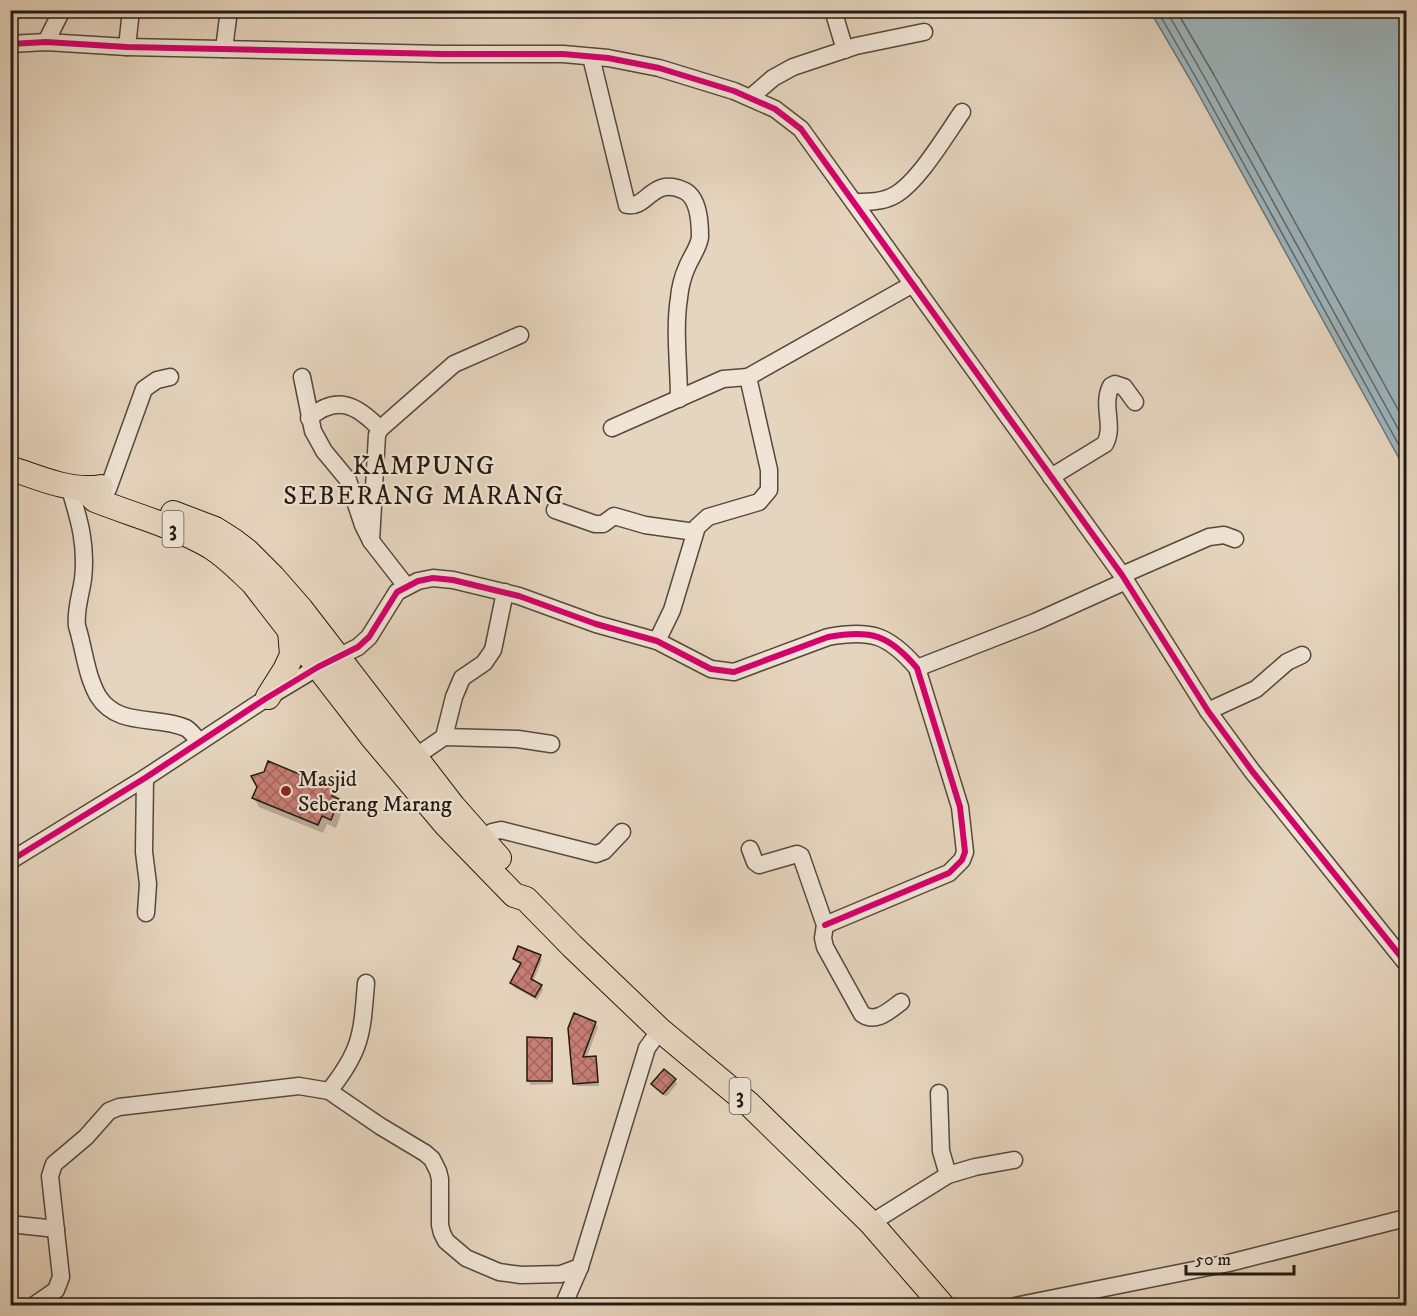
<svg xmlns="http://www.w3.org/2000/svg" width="1417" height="1316" font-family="'IM FELL DW Pica',serif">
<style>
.water{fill:#9db5bd;stroke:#6c7779;stroke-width:1.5}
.shadow{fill:#0003}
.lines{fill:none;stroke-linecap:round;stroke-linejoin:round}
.shore{stroke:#606868;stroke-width:1.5}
.building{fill:url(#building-cross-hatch);stroke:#231a12;stroke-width:1.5}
.minor-casing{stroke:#54493d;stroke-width:19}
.highway-casing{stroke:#231a12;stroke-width:26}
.minor{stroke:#efe4d5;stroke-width:16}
.highway{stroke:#e6d5be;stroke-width:24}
.cycleway-casing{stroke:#efe4d5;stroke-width:10}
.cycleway{stroke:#d6006c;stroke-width:6}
.poi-dot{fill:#8f2418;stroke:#efe4d5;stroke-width:2}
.labels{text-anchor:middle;stroke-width:4.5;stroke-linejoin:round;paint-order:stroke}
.shield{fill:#efe4d5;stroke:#60574c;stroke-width:1.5}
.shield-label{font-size:21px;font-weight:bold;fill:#231a12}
.poi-label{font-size:22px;fill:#231a12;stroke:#efe4d5;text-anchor:start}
.quarter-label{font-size:26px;letter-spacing:1.5px;fill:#231a12;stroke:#efe4d5}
</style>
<defs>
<pattern id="building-cross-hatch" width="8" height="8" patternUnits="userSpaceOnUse" patternTransform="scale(1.5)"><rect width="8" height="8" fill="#c87e74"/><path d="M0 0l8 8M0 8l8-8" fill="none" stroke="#a2665e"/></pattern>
</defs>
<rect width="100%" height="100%" fill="#e6d5be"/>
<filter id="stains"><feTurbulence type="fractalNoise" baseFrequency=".00333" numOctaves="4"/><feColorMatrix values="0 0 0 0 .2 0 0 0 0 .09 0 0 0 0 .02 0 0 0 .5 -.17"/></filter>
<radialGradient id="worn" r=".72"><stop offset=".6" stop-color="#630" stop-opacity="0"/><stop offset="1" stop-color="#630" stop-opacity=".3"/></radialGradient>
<polygon class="water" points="1150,11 1406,11 1406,471 1194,86"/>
<g class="shadow">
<polygon points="334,791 343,809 336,828 327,824 323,833 259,807 254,798"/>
<polygon points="540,956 542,960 533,982 541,986 543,990 537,1000 514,987 512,983 522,965 517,963 514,959"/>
<polygon points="595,1023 598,1027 586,1059 595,1058 597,1062 599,1086 577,1086 574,1082 570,1028"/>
<polygon points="551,1039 553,1043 553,1084 531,1085 528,1080"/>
<polygon points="675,1080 677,1084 666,1097 653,1084"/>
</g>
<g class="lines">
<g class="shore">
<polyline points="1157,10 1199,83 1406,458"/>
<polyline points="1166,10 1206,80 1406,443"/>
<polyline points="1176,10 1214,75 1406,424"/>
</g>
</g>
<g class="building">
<polygon points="268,761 335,789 332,796 339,799 331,820 322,816 318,825 252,798 257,787 251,776 264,772"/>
<polygon points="518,946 541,955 531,979 542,985 535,997 510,983 521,963 513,959"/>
<polygon points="574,1013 596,1022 583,1057 596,1056 598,1082 573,1084 568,1028"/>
<polygon points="527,1037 552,1038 552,1081 527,1081"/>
<polygon points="664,1069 676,1079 663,1094 651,1084"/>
</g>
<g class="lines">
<defs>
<g id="minor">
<polyline points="833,10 845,50"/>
<polyline points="46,42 62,10"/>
<polyline points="10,44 46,42 127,47 442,54 563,54 608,58 659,68 734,91 775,109 801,129 1122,575 1208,711 1252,771 1406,963"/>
<polyline points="127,47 131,10"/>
<polyline points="224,49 229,10"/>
<path d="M591,57L627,205C648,209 652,175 685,191C699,199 700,223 700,237C699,247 691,257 687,267C683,276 680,287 679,298C674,329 679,367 679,399"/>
<polyline points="751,97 773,78 793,67 856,46 924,32"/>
<path d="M855,202C868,202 883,202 895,195C919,181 946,135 962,112"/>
<polyline points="302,377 313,431 324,451 348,480 363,525 371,541 406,586"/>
<path d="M309,418C337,394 357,405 380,429"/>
<polyline points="612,428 723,379 748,377"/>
<path d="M1051,477L1105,444C1115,426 1101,405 1111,386L1115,384L1124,387L1135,402"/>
<path d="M69,486C79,519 87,544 83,579C81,594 75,610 77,626C84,648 86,675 98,696C118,728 157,715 186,728C191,731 195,737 199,741"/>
<polyline points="108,489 144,389 157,380 170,377"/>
<polyline points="555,510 595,524 603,524 614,516 645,525 695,532"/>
<polyline points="371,541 377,435 380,429 454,364 520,335"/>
<polyline points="1122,575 1209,537 1224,535 1235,539"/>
<polyline points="657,641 672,610 697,527 708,517 759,502 769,490 769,470 748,377 913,284"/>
<polyline points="917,668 1035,622 1126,581"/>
<polyline points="1208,711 1256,689 1287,662 1302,655"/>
<polyline points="444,737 518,739 551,744"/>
<polyline points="415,757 444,737 454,697 462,678 484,663 493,650 505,592"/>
<polyline points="145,778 144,852 148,884 146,913"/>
<polyline points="483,839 492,832 501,830 596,854 604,851 622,832"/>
<path d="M750,849L755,862L759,865L797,854L801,856L825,925L823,938L825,947L862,1014C876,1024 890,1010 901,1002"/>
<path d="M10,861L145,778L265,699L318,667L358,647L369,637L397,592L418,581L433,578L453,580L519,596L596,624L657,641L711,669L734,672L828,637C871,629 889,635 917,668L960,807L965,852L962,860L949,873L825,925"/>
<path d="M329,1091C362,1050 362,1033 366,983"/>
<polyline points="939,1093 941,1151 948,1175"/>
<polyline points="871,1223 948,1175 975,1167 1014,1160"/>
<polyline points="10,1224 56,1229"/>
<polyline points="33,1306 56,1290 61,1277 50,1176 54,1164 86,1137 109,1111 119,1107 299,1086 329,1091 380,1126 425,1153 432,1159 438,1171 440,1179 440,1225 442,1233 446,1241 466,1258 499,1272 521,1275 561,1274 580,1267 647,1048 660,1030"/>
<polyline points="563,1306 580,1267"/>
<polyline points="1015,1306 1229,1263 1406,1218"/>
</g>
<g id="highway">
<path d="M10,468C39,478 70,492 101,487"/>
<path d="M85,490L95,500C133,515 175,526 211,547C227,557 239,570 253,583L372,737L447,826L514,895L526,899L572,946L660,1030L749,1104L871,1223L943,1306"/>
<polyline points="173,513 215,529 234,541 247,551 273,577 301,609 453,806 499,858"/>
<polyline points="268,697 285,670 292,655 290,630"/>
</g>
</defs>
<use href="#minor" class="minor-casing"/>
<use href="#highway" class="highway-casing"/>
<use href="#minor" class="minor"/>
<use href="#highway" class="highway"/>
<defs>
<g id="cycleway">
<polyline points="10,44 46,42 127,47 442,54 563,54 608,58 659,68 734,91 775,109 801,129 1122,575 1208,711 1252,771 1406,963"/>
<path d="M10,861L145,778L265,699L318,667L358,647L369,637L397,592L418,581L433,578L453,580L519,596L596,624L657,641L711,669L734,672L828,637C871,629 889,635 917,668L960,807L965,852L962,860L949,873L825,925"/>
</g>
</defs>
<use href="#cycleway" class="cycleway-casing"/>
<use href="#cycleway" class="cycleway"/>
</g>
<circle class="poi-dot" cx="286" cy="791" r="6"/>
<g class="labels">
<g class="shield">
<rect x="162.5" y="511" width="21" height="36" rx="4.5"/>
<rect x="729.5" y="1078" width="21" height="36" rx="4.5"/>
</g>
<g class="shield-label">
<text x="173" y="536">3</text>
<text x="740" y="1103">3</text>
</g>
<g class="poi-label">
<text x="298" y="786">Masjid<tspan x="298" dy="25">Seberang Marang</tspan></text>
</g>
<g class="quarter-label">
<text x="424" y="474">KAMPUNG<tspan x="424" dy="30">SEBERANG MARANG</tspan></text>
</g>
</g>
<rect width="1417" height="1316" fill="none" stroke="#e6d5be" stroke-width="36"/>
<rect x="12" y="12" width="1393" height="1292" fill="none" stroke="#231a12" stroke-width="3"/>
<rect x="18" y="18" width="1381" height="1280" fill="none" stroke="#231a12" stroke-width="1.5"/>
<path d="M1186 1265v9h108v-9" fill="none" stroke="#231a12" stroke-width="3"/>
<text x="1195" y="1265" font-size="18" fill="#231a12" stroke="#efe4d5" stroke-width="4.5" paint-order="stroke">50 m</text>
<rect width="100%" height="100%" filter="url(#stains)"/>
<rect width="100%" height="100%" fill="url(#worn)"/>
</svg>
